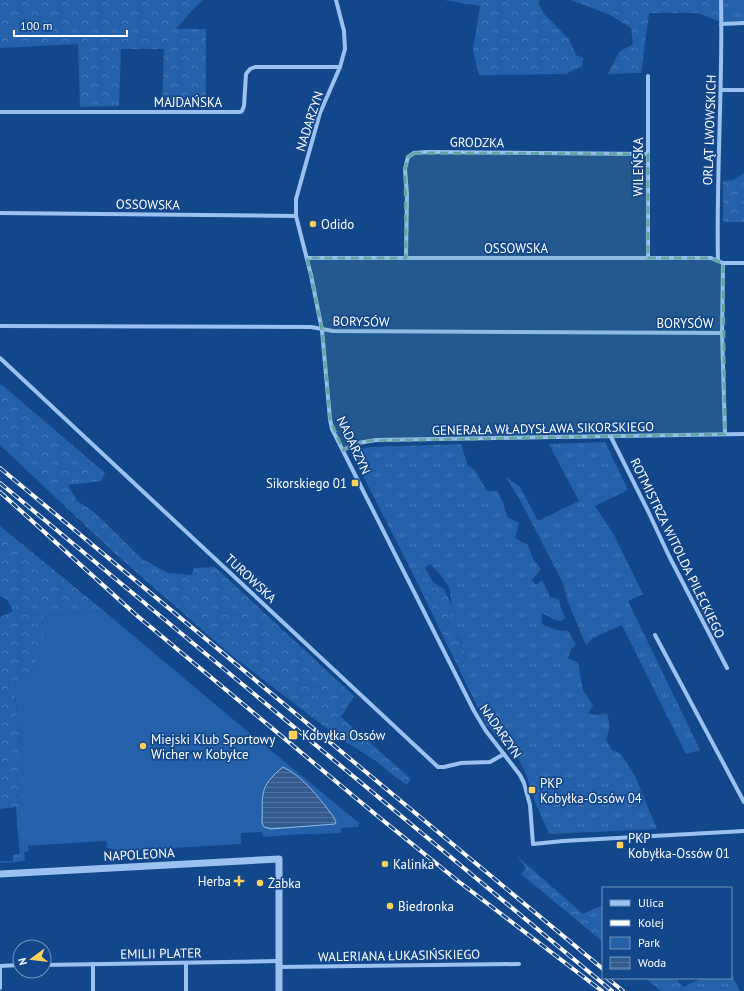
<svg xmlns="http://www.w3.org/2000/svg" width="744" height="991" font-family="'PT Sans',sans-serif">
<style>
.grass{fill:url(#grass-tufts)}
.forest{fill:url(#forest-crowns)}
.park{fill:#2561aa}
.water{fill:url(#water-rules);stroke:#8dbcf4}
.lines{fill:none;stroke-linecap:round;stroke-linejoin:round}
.minor{stroke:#9bc1f0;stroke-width:4}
.tertiary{stroke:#9bc1f0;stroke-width:7}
.rail-casing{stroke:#fff;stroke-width:4}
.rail{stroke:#13478b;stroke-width:2.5;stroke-dasharray:8;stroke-linecap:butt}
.marked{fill:#63a6a1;fill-opacity:0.2;stroke:#63a6a1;stroke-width:3;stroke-dasharray:8 5;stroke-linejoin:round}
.poi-dot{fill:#ffd05a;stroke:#13478b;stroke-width:1.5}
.labels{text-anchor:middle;stroke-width:3.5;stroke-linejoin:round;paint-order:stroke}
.street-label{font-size:13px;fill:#fff;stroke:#13478b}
.poi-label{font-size:13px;fill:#fff;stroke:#13478b;text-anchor:start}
</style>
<defs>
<pattern id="grass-tufts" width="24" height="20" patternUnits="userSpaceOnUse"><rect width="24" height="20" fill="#2561aa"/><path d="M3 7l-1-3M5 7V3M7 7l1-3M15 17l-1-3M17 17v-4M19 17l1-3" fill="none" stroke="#4679b7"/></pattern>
<pattern id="forest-crowns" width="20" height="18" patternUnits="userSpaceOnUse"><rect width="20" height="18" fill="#2561aa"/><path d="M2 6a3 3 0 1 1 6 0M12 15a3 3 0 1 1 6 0" fill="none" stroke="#4679b7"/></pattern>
<pattern id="water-rules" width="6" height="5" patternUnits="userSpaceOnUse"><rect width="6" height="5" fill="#345b8d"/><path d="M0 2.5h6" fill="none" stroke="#52749e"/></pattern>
</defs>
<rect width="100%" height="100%" fill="#13478b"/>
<g class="grass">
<polygon points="720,0 744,0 744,21 721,22"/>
<polygon points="605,442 628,490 595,506 614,535 643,594 628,601 700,750 686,754 622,625 593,638 586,645 568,602 563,583 520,500 505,476 520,487 538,521 579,501 549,444"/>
<polygon points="461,444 468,466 475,470 487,491 497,491 503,502 507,517 519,523 515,538 528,545 533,559 541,569 532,580 536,585 542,580 550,597 559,599 560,605 565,618 561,621 553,619 542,613 542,624 556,630 568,631 576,645 571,649 568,658 578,663 583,690 593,705 588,714 597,715 607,713 610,726 606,740 612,750 621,754 635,776 657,829 549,834 535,802 526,774 511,744 505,747 486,724 460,671 466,658 461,641 449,626 448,619 452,606 449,587 439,573 430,564 425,568 412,572 354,458 359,450 370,447"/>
<polygon points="19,846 28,846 29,851 24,852 25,861 0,863 0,861 13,861 13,855 20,854"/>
<polygon points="603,905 603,929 583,914"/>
<polygon points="731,973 740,991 682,991 672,978 676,978 683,987 702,978 731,978"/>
</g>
<g class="forest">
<polygon points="0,0 203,0 196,6 176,29 206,29 206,102 162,103 164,49 121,49 119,106 80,107 78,44 0,48"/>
<polygon points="444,0 540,0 538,3 544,14 569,39 576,55 583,58 582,66 566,74 479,75 473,50 480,6"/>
<polygon points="571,0 720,0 721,22 698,13 649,13 641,73 608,74 619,52 633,44 631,28 610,15"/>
<polygon points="744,173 744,222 723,222 723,181 733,180"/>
<polygon points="0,385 2,385 105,473 101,481 68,485 77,501 94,512 142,559 168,573 192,575 194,568 215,567 354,696 341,717 411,779 407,785 394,776 376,761 334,734 230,654 119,557 0,445"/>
<polygon points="0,526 104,611 43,615 43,650 33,669 14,684 23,776 23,846 19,846 16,807 0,809 0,617 13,611 7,599 0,596"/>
<polygon points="425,568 433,582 444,589 452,606 448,619 449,626 461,642 466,658 460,671 412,572"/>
<polygon points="517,856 583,914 603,929 603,942 521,874 526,868"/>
<polygon points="645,978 672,978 682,991 661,991"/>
</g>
<path class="park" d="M104,611L229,716L359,823L358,827L341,828V833C315,834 289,834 263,837L262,832L241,833V844L119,851L107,848L106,841L23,846V776L14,684L33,669L43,650V615Z"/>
<path class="water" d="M283,767C304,777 319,798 333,816L336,822L335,824L271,829L264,827L262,823C263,795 258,787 283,767Z"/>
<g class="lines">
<g class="minor">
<polyline points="336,0 344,31 345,49 340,67 320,113 296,199 296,216 311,275 322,330 330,419 332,429 474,711 486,731 520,775 524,783 530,805 533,844 563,841 744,831"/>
<polyline points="721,24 744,23"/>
<polyline points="721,90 744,90"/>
<polyline points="0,112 240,112 242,111 244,106 246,74 250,69 255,67 340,67"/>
<polyline points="0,213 296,216"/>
<polyline points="307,258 711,258 723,263 744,263"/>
<polyline points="406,258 407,195 405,169 408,157 414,153 427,152 648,154"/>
<polyline points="648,258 648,76"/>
<path d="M718,261C716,174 723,87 721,0"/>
<polyline points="723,263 722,333 725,434"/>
<polyline points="0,326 311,327 333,331 722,333"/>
<polyline points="0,358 438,767 444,767 461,763 490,762 504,754"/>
<polyline points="611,437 648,511 669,556 727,668"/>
<polyline points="343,450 358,443 376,440 744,434"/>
<polyline points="655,635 744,802"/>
<polyline points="44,965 279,961"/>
<polyline points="0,966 20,965"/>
<polyline points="279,967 519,964"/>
<polyline points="0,988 0,966"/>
<polyline points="93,991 93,964"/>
<polyline points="186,991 186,963"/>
</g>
<polyline class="tertiary" points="0,874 279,859 279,991"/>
<defs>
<g id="rail">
<polyline points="0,468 603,969"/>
<polyline points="0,483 612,991"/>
<polyline points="0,492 135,614 375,814 458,881 602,991"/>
<polyline points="607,978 623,991"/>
</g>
</defs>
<use href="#rail" class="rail-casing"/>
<use href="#rail" class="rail"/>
</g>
<path class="marked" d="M414,153L648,154V258H711L723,263L725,434L364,441L343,450L330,419L322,330L307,258H406L405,169L408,157Z"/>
<g class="poi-dot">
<circle cx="313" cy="224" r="4"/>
<rect x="351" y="479" width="8" height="8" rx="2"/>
<rect x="288" y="730" width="10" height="10" rx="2"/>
<circle cx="143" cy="746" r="4"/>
<rect x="528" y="786" width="8" height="8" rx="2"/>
<rect x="616" y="841" width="8" height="8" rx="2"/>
<circle cx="385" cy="864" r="4"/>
<path d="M237 875h4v4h4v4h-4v4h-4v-4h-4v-4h4z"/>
<circle cx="260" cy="883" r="4"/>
<circle cx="390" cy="906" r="4"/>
</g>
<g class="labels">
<g class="street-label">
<text x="188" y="107">MAJDAŃSKA</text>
<text transform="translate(309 121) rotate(-72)" y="5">NADARZYN</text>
<text transform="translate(709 130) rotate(-88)" y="5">ORLĄT LWOWSKICH</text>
<text transform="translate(477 142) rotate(1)" y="5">GRODZKA</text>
<text transform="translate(638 167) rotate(-90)" y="5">WILEŃSKA</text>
<text transform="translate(148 204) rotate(1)" y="5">OSSOWSKA</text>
<text x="516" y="253">OSSOWSKA</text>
<text transform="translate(361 321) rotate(1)" y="5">BORYSÓW</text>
<text x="685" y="328">BORYSÓW</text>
<text transform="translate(543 428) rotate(-1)" y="5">GENERAŁA WŁADYSŁAWA SIKORSKIEGO</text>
<text transform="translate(354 445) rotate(65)" y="5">NADARZYN</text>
<text transform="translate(678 548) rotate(64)" y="5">ROTMISTRZA WITOLDA PILECKIEGO</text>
<text transform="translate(251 578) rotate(43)" y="5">TUROWSKA</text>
<text transform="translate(501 731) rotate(55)" y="5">NADARZYN</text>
<text transform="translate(139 854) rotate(-3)" y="5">NAPOLEONA</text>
<text transform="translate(161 953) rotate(-1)" y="5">EMILII PLATER</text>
<text transform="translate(399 955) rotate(-1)" y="5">WALERIANA ŁUKASIŃSKIEGO</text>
</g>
<g class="poi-label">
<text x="321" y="229">Odido</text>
<text x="347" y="488" text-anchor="end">Sikorskiego 01</text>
<text x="302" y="740">Kobyłka Ossów</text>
<text x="151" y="744">Miejski Klub Sportowy<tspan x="151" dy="15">Wicher w Kobyłce</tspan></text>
<text x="540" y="788">PKP<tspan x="540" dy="15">Kobyłka-Ossów 04</tspan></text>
<text x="628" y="843">PKP<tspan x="628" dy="15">Kobyłka-Ossów 01</tspan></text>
<text x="393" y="869">Kalinka</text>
<text x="231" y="886" text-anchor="end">Herba</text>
<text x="268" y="888">Żabka</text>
<text x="398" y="911">Biedronka</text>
</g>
</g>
<rect x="602" y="887" width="130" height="92" fill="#13478b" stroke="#7191b9"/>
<rect x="610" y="900" width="20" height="6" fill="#9bc1f0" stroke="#7191b9"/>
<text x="638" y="907" font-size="12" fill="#ffffff">Ulica</text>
<rect x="610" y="920" width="20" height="6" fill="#ffffff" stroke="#7191b9"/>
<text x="638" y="927" font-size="12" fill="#ffffff">Kolej</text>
<rect x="610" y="937" width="20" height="12" fill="#2561aa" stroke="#7191b9"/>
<text x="638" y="947" font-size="12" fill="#ffffff">Park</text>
<rect x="610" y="957" width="20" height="12" fill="url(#water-rules)" stroke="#7191b9"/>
<text x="638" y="967" font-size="12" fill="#ffffff">Woda</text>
<g transform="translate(32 959) rotate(255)"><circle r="19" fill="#13478b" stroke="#7191b9"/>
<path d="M0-3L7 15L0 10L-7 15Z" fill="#ffd05a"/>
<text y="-6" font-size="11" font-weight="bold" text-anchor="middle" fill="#ffffff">N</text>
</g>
<path d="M14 30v6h113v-6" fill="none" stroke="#ffffff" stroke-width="2"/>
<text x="20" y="30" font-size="12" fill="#ffffff" stroke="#13478b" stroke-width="3" paint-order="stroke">100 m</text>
</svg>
